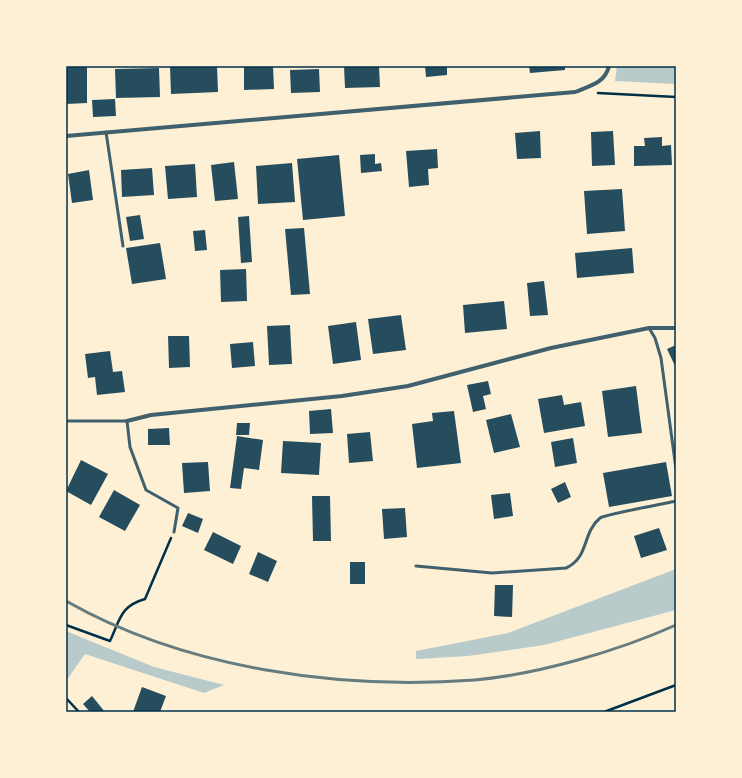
<svg xmlns="http://www.w3.org/2000/svg" width="742" height="778" font-family="'Noto Sans',sans-serif">
<style>
.green{fill:#b9caca}
.building{fill:#264d5e}
.lines{fill:none;stroke-linecap:round;stroke-linejoin:round}
.path{stroke:#003049;stroke-width:2.5}
.service{stroke:#3f606c;stroke-width:3}
.minor{stroke:#3f606c;stroke-width:4}
.rail{stroke:#657d81;stroke-width:3}
.neatline{fill:none;stroke:#003049;stroke-width:1.5}
</style>
<rect width="100%" height="100%" fill="#fdf0d5"/>
<g class="green">
<polygon points="617,66 676,66 676,84 615,81"/>
<polygon points="676,569 676,610 544,645 468,656 416,659 416,651 508,633"/>
<polygon points="66,631 154,667 224,685 204,693 85,654 66,681"/>
</g>
<g class="building">
<polygon points="66,66 87,66 87,103 66,104"/>
<polygon points="170,66 217,66 218,92 171,94"/>
<polygon points="244,66 273,66 274,89 244,90"/>
<polygon points="344,66 379,66 380,87 345,88"/>
<polygon points="425,66 447,66 447,75 426,77"/>
<polygon points="529,66 565,66 565,70 530,73"/>
<polygon points="159,68 160,97 116,98 115,69"/>
<polygon points="319,69 320,92 291,93 290,70"/>
<polygon points="115,99 116,116 93,117 92,100"/>
<polygon points="540,131 541,158 517,159 515,133"/>
<polygon points="613,131 615,165 592,166 591,132"/>
<polygon points="662,137 662,146 671,145 672,165 634,166 634,146 645,146 644,138"/>
<polygon points="437,149 438,168 428,169 429,185 409,187 406,151"/>
<polygon points="375,154 375,164 381,163 382,171 361,173 360,155"/>
<polygon points="339,155 345,216 303,220 297,159"/>
<polygon points="234,162 238,199 215,201 211,165"/>
<polygon points="292,163 295,202 258,204 256,166"/>
<polygon points="195,164 197,197 168,199 165,166"/>
<polygon points="152,168 154,195 122,197 121,170"/>
<polygon points="89,170 93,200 72,203 68,174"/>
<polygon points="622,189 625,231 587,234 584,191"/>
<polygon points="140,215 144,239 130,241 126,217"/>
<polygon points="249,216 252,262 241,263 238,217"/>
<polygon points="304,228 310,294 291,295 285,229"/>
<polygon points="205,230 207,250 195,251 193,231"/>
<polygon points="160,243 166,279 132,284 126,248"/>
<polygon points="632,248 634,273 577,278 575,253"/>
<polygon points="246,269 247,301 221,302 220,270"/>
<polygon points="544,281 548,315 530,316 527,283"/>
<polygon points="504,301 507,329 465,333 463,305"/>
<polygon points="401,315 406,350 373,354 368,319"/>
<polygon points="356,322 361,360 333,364 328,326"/>
<polygon points="290,325 292,364 269,365 267,326"/>
<polygon points="168,336 189,336 190,367 169,368"/>
<polygon points="253,342 255,366 232,368 230,344"/>
<polygon points="676,345 676,368 667,349"/>
<polygon points="110,351 113,372 122,371 125,392 97,395 95,377 88,378 85,354"/>
<polygon points="488,381 491,394 483,396 486,409 473,412 467,385"/>
<polygon points="636,386 642,433 608,437 602,391"/>
<polygon points="562,395 564,405 581,402 585,426 544,433 538,399"/>
<polygon points="331,409 333,433 310,434 309,411"/>
<polygon points="454,411 461,463 417,468 412,424 433,421 432,413"/>
<polygon points="511,414 520,447 494,453 486,420"/>
<polygon points="237,423 250,423 249,435 236,435"/>
<polygon points="169,428 170,445 148,445 148,429"/>
<polygon points="370,432 373,461 349,463 347,434"/>
<polygon points="237,436 263,440 259,470 244,468 241,489 230,488"/>
<polygon points="573,438 577,463 555,467 551,442"/>
<polygon points="283,441 321,443 319,475 281,473"/>
<polygon points="81,460 108,474 91,505 66,491"/>
<polygon points="208,462 210,491 184,493 182,463"/>
<polygon points="666,462 672,496 609,507 603,473"/>
<polygon points="565,482 571,497 558,503 551,489"/>
<polygon points="114,490 140,505 125,531 99,517"/>
<polygon points="510,493 513,516 494,519 491,495"/>
<polygon points="312,496 330,496 331,541 313,541"/>
<polygon points="405,508 407,537 384,539 382,509"/>
<polygon points="188,513 203,519 198,533 182,526"/>
<polygon points="659,528 667,550 641,558 634,536"/>
<polygon points="213,532 241,546 233,564 204,550"/>
<polygon points="258,552 277,561 268,582 249,574"/>
<rect x="350" y="562" width="15" height="22"/>
<polygon points="495,585 513,585 512,617 494,616"/>
<polygon points="142,687 166,696 160,712 133,712"/>
<polygon points="92,696 105,712 90,712 83,704"/>
</g>
<g class="lines">
<g class="path">
<polyline points="598,93 676,97"/>
<path d="M66,625L110,641C120,620 120,606 145,599L171,538"/>
<polyline points="66,698 79,712"/>
<polyline points="604,712 676,685"/>
</g>
<g class="service">
<polyline points="106,132 123,246"/>
<polyline points="649,328 655,338 661,358 676,469"/>
<polyline points="66,421 127,421 130,447 146,490 178,508 174,532"/>
<path d="M416,566L492,573L566,568C589,558 582,533 600,518C606,514 664,504 676,501"/>
</g>
<g class="minor">
<path d="M66,136L575,92C590,86 605,83 609,66"/>
<polyline points="127,421 151,415 342,396 408,386 551,348 649,328 676,328"/>
</g>
<path class="rail" d="M66,601C186,669 339,690 475,680C539,674 618,651 676,625"/>
</g>
<rect width="742" height="778" fill="none" stroke="#fdf0d5" stroke-width="134"/>
<rect x="67" y="67" width="608" height="644" class="neatline"/>
</svg>
